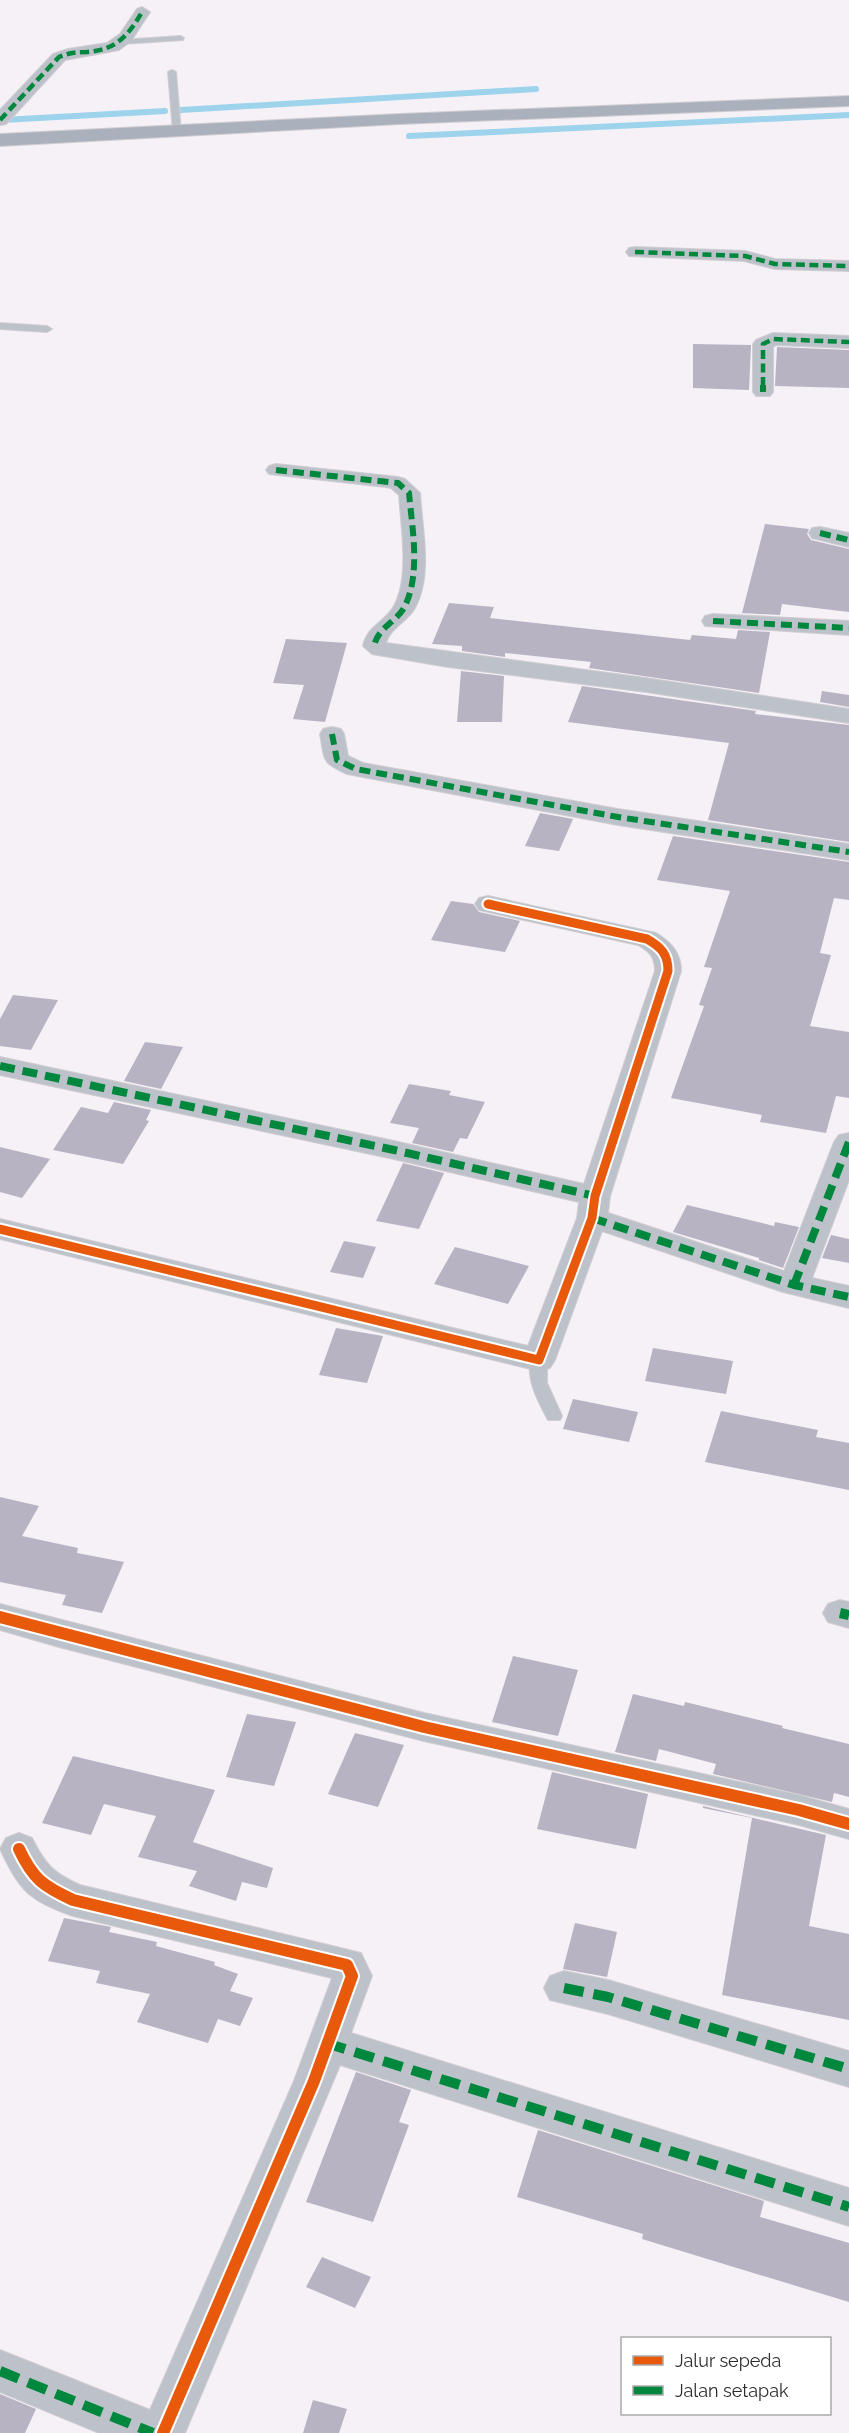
<svg xmlns="http://www.w3.org/2000/svg" width="849" height="2433" font-family="Raleway,sans-serif">
<style>
.lines{fill:none;stroke-linecap:round;stroke-linejoin:round}
.stream{stroke:#9dd4ec;stroke-width:6}
.building{fill:#b7b3c2}
.service-casing{stroke:#d1ced2;stroke-width:2}
.minor-casing{stroke:#d1ced2;stroke-width:2}
.primary-casing{stroke:#d1ced2;stroke-width:2}
.service{fill:#bdc2ca;fill-rule:evenodd}
.minor{fill:#bdc2ca;fill-rule:evenodd}
.primary{fill:#aab1bc;fill-rule:evenodd}
.quiet-far3{stroke:#00873e;stroke-width:4.5;stroke-dasharray:9 4.5;stroke-linecap:butt}
.quiet-far2{stroke:#00873e;stroke-width:6;stroke-dasharray:11 6;stroke-linecap:butt}
.quiet-far1{stroke:#00873e;stroke-width:8;stroke-dasharray:15 8;stroke-linecap:butt}
.quiet{stroke:#00873e;stroke-width:10;stroke-dasharray:20 10;stroke-linecap:butt}
.cycleway-far1-casing{stroke:#fff;stroke-width:13}
.cycleway-casing{stroke:#fff;stroke-width:16}
.cycleway-far1{stroke:#e8590c;stroke-width:9}
.cycleway{stroke:#e8590c;stroke-width:12}
</style>
<rect width="100%" height="100%" fill="#f6f1f7"/>
<g class="lines">
<g class="stream">
<polyline points="181,110 536,89"/>
<polyline points="3,120 165,111"/>
<polyline points="409,136 849,115"/>
</g>
</g>
<g class="building">
<polygon points="693,344 751,345 749,390 693,388"/>
<polygon points="777,347 849,350 849,388 775,386"/>
<polygon points="765,524 809,529 807,534 811,540 849,549 849,612 782,604 780,615 742,613"/>
<polygon points="449,603 494,607 490,618 690,640 692,635 736,639 738,630 770,632 759,693 589,668 591,662 505,653 505,657 462,651 462,646 432,644"/>
<polygon points="286,639 347,643 325,722 293,719 304,685 273,683"/>
<polygon points="461,671 504,676 502,722 457,722"/>
<polygon points="582,686 756,711 755,714 849,725 849,842 708,820 729,743 568,722"/>
<polygon points="822,691 849,695 849,707 820,702"/>
<polygon points="540,813 573,819 559,851 525,846"/>
<polygon points="673,836 849,862 849,900 834,898 820,953 831,955 810,1026 849,1032 849,1098 836,1096 826,1133 760,1122 762,1115 671,1098 704,1006 699,1005 712,968 704,967 730,891 657,880"/>
<polygon points="451,901 473,904 479,912 520,921 505,952 431,940"/>
<polygon points="13,995 58,1000 31,1050 0,1046 0,1019"/>
<polygon points="145,1042 183,1047 161,1089 124,1081"/>
<polygon points="409,1084 451,1091 449,1095 485,1102 467,1139 460,1138 453,1152 412,1143 419,1128 390,1123"/>
<polygon points="114,1102 151,1110 146,1120 149,1121 123,1164 53,1150 81,1107 108,1113"/>
<polygon points="0,1147 50,1159 22,1198 0,1192"/>
<polygon points="403,1163 444,1173 419,1229 376,1221"/>
<polygon points="687,1205 774,1226 775,1222 799,1227 783,1268 759,1260 759,1258 673,1232"/>
<polygon points="831,1235 849,1239 849,1263 822,1258"/>
<polygon points="344,1241 376,1247 363,1278 330,1272"/>
<polygon points="455,1247 529,1266 508,1304 434,1284"/>
<polygon points="336,1328 383,1336 367,1383 319,1375"/>
<polygon points="653,1348 733,1361 726,1394 645,1381"/>
<polygon points="573,1399 638,1412 629,1442 563,1429"/>
<polygon points="721,1411 818,1430 816,1437 849,1443 849,1490 705,1462"/>
<polygon points="0,1497 39,1506 22,1536 78,1548 77,1553 124,1562 102,1613 62,1605 66,1595 0,1582"/>
<polygon points="513,1656 578,1670 558,1736 492,1722"/>
<polygon points="633,1694 684,1706 685,1702 783,1726 782,1728 849,1744 849,1797 834,1793 832,1802 713,1774 716,1764 659,1749 656,1761 615,1752"/>
<polygon points="247,1714 296,1722 274,1786 226,1777"/>
<polygon points="355,1733 404,1745 378,1807 328,1794"/>
<polygon points="73,1756 215,1790 193,1842 273,1868 267,1888 242,1882 236,1901 189,1886 197,1871 138,1857 156,1816 104,1804 91,1835 42,1823"/>
<polygon points="552,1772 648,1794 636,1849 537,1829"/>
<polygon points="703,1806 826,1835 809,1926 849,1934 849,2020 722,1995 752,1818 703,1808"/>
<polygon points="64,1918 111,1927 109,1932 157,1942 156,1946 215,1962 214,1965 238,1974 230,1991 253,1998 240,2026 218,2019 208,2043 137,2022 150,1994 96,1983 100,1971 48,1961"/>
<polygon points="575,1923 617,1932 607,1977 563,1969"/>
<polygon points="356,2072 411,2090 399,2122 409,2125 373,2222 306,2202"/>
<polygon points="538,2130 764,2201 760,2217 849,2243 849,2302 642,2239 643,2234 517,2197"/>
<polygon points="322,2257 371,2277 355,2308 306,2287"/>
<polygon points="0,2394 36,2409 25,2433 0,2433"/>
<polygon points="313,2400 347,2409 339,2433 303,2433"/>
</g>
<g class="lines">
<defs>
<g id="service">
<polygon points="180,36 184,38 183,40 121,44 117,42 121,40"/>
<polygon points="172,70 176,72 181,132 177,135 173,132 168,72"/>
<polygon points="0,323 47,326 52,329 47,332 0,329"/>
<path d="M539,1354L545,1356L547,1360V1383L562,1416L560,1420H548C539,1403 523,1375 533,1356Z"/>
</g>
<g id="minor">
<polygon points="142,7 150,12 131,41 119,50 65,60 6,124 0,125 0,110 53,54 68,49 107,43 120,34 137,9"/>
<polygon points="635,247 745,251 775,259 849,261 849,271 775,269 744,261 629,256 626,252 629,248"/>
<polygon points="773,333 849,336 849,348 776,345 773,347 773,392 770,396 756,396 753,392 753,344 756,340"/>
<path d="M276,464L398,477L405,479L420,493C422,529 433,575 415,608C408,621 390,628 386,643L646,678L849,709V723L646,692L448,667L372,654L363,646C367,626 385,622 394,606C410,577 401,527 399,495L391,488L386,487L269,474L266,470L269,466Z"/>
<polygon points="820,527 849,533 849,547 812,538 809,533 812,528"/>
<polygon points="713,614 849,621 849,635 705,626 702,621 705,616"/>
<path d="M332,727L341,729L344,734L348,756L363,763L618,809L849,844V860L618,825L347,774C321,762 325,761 320,734L323,729Z"/>
<path d="M488,896L656,933C671,942 681,953 681,971L610,1196L608,1213L784,1271L834,1142L839,1135L849,1133V1180L812,1278L849,1286V1308L783,1292L602,1231L555,1360L550,1368L539,1371L0,1239V1219L528,1346L577,1218L579,1202L394,1159L0,1075V1057L394,1141L584,1184L655,971C655,957 650,952 638,945L479,910L475,904L479,898Z"/>
<polygon points="840,1600 849,1602 849,1628 828,1622 823,1613 828,1604"/>
<polygon points="0,1604 424,1713 799,1795 849,1809 849,1839 799,1825 424,1741 59,1647 0,1630"/>
<path d="M19,1833L32,1838C45,1864 53,1873 80,1885L361,1953L372,1976L351,2033L849,2188V2226L340,2065L185,2433H99L0,2392V2350L150,2410L294,2081L332,1978L73,1916C29,1901 20,1891 0,1849L6,1838Z"/>
<polygon points="564,1971 608,1980 849,2051 849,2087 608,2014 550,2000 544,1988 550,1976"/>
</g>
<polygon id="primary" points="849,96 849,106 400,124 0,146 0,134 400,114"/>
</defs>
<use href="#service" class="service-casing"/>
<use href="#minor" class="minor-casing"/>
<use href="#primary" class="primary-casing"/>
<use href="#service" class="service"/>
<use href="#minor" class="minor"/>
<use href="#primary" class="primary"/>
<g class="quiet-far3">
<path d="M0,120L59,57C68,53 77,52 87,52C116,50 128,36 142,12"/>
<polyline points="635,252 745,256 775,264 849,266"/>
<polyline points="763,386 763,344 773,339 849,342"/>
</g>
<g class="quiet-far2">
<polyline points="763,385 763,392"/>
<path d="M276,470L398,483L409,493C412,528 421,572 405,606C397,622 378,627 374,646"/>
<polyline points="820,533 849,540"/>
<polyline points="713,621 849,628"/>
<polyline points="332,734 337,760 356,769 618,817 849,852"/>
</g>
<g class="quiet-far1">
<polyline points="0,1066 394,1150 595,1196"/>
<polyline points="592,1218 794,1285 849,1297"/>
<polyline points="794,1285 849,1142"/>
</g>
<g class="quiet">
<polyline points="840,1613 849,1615"/>
<polyline points="564,1988 608,1997 849,2069"/>
<polyline points="326,2043 849,2207"/>
<polyline points="0,2371 153,2433"/>
</g>
<defs>
<path id="cycleway-far1" d="M0,1229L539,1360L592,1218L595,1196L668,971C668,954 661,947 647,939L488,904"/>
<g id="cycleway">
<polyline points="0,1617 424,1727 799,1810 849,1824"/>
<path d="M19,1849C33,1879 43,1886 73,1900L347,1965L352,1976L314,2081L163,2433"/>
</g>
</defs>
<use href="#cycleway-far1" class="cycleway-far1-casing"/>
<use href="#cycleway" class="cycleway-casing"/>
<use href="#cycleway-far1" class="cycleway-far1"/>
<use href="#cycleway" class="cycleway"/>
</g>
<rect x="621" y="2337" width="210" height="78" fill="#ffffff" stroke="#abaaab" stroke-width="1.5"/>
<rect x="633" y="2356" width="30" height="9" fill="#e8590c" stroke="#abaaab" stroke-width="1.5"/>
<text x="675" y="2367" font-size="18" fill="#2d2a2e">Jalur sepeda</text>
<rect x="633" y="2386" width="30" height="9" fill="#00873e" stroke="#abaaab" stroke-width="1.5"/>
<text x="675" y="2397" font-size="18" fill="#2d2a2e">Jalan setapak</text>
</svg>
